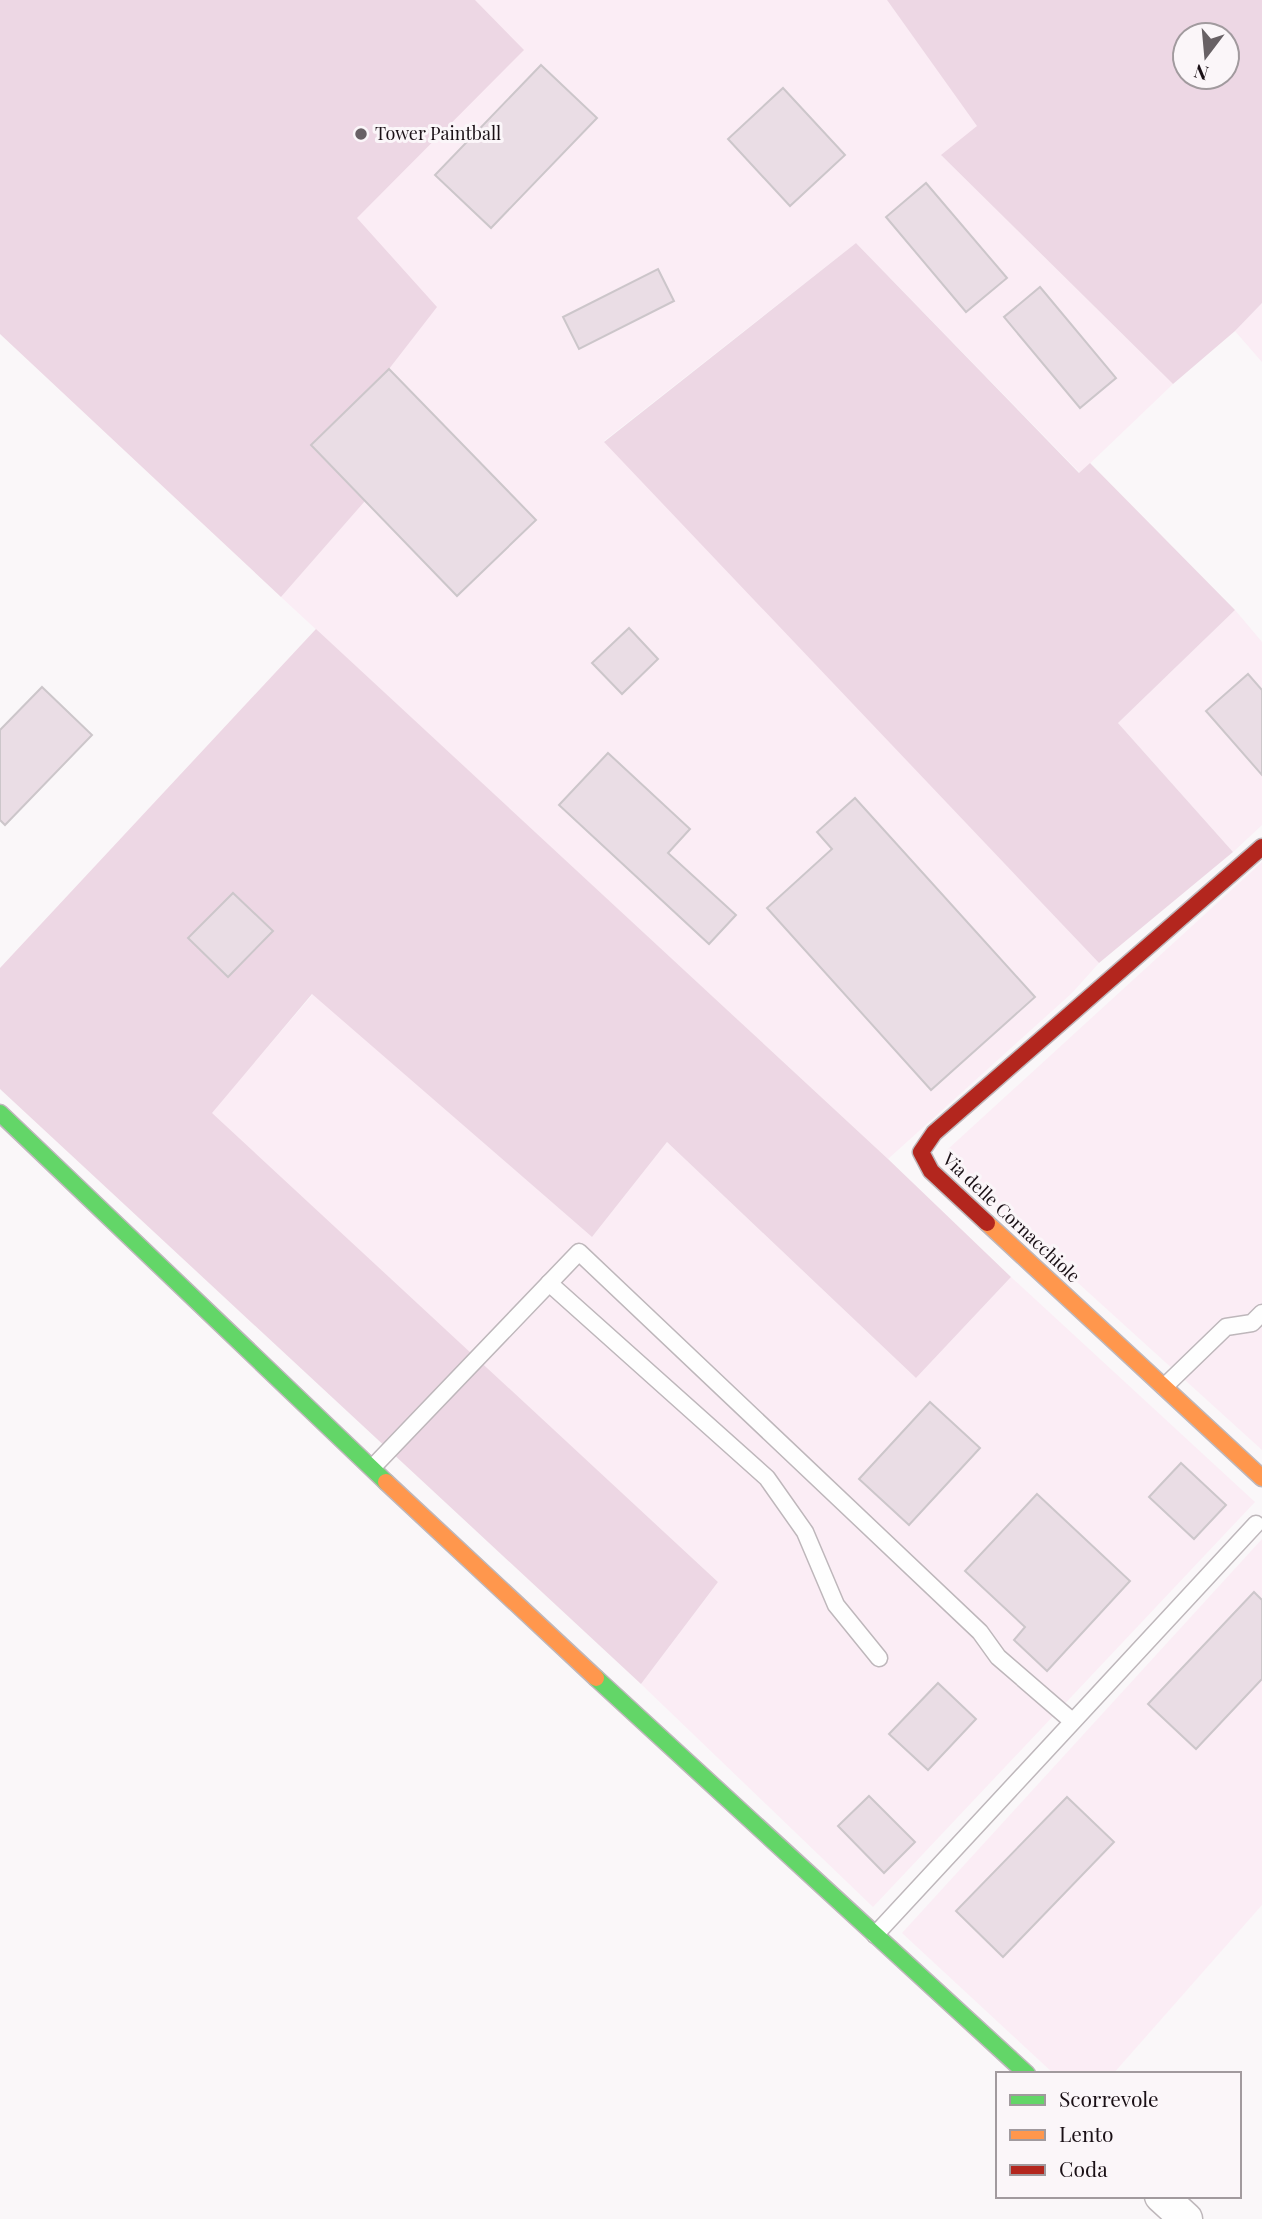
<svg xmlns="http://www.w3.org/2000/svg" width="1262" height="2219" font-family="'Playfair Display',serif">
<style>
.built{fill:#fbedf5}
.green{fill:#edd7e4;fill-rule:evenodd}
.building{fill:#eadde5;stroke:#ccc6ca;stroke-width:2}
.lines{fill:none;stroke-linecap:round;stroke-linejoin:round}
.lane-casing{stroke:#beb7bb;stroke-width:19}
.street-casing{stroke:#beb7bb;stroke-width:35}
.fast-casing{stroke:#beb7bb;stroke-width:19}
.slow-casing{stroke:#beb7bb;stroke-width:19}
.jam-casing{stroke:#beb7bb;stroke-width:19}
.lane{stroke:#fefefe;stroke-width:16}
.street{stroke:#fefefe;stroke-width:32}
.fast{stroke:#63d668;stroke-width:16}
.slow{stroke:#ff974d;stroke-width:16}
.jam{stroke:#b3261e;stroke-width:16}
.poi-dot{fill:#686165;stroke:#fbf6f9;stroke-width:2.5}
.labels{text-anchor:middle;stroke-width:6;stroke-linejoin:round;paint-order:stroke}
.poi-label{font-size:18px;fill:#1a1016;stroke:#fbf6f9;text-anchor:start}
.street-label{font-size:18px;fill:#1a1016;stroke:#fbf6f9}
</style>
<rect width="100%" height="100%" fill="#faf7f9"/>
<g class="built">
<polygon points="160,0 887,0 978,126 942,156 1173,384 1080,473 856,243 604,441 1099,963 1072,993 888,1159 281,597 365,501 311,445 389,369 436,307"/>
<polygon points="1262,303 1262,362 1235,331"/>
<polygon points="1235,610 1262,642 1262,825 1233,852 1118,723"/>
<polygon points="1262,862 1262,1450 958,1174 947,1150"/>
<polygon points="313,994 592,1237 667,1142 916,1378 1011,1277 1255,1502 873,1907 641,1684 718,1582 211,1113"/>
<polygon points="1262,1539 1262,1905 1113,2074 1054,2074 902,1933"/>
</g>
<g class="green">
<polygon points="0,0 475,0 524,50 357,218 437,307 389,369 311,445 365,501 281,597 0,334"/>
<path d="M887,0H1262V303L1235,331L1173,384L941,155L977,126ZM1227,35V77H1185V35Z"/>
<polygon points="856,243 1079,473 1090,463 1235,610 1118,723 1233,852 1099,963 604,442"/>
<polygon points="316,629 888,1159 1011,1277 916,1378 667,1142 592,1237 312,994 212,1113 718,1582 641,1684 0,1089 0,968"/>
</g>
<g class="building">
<polygon points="541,65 597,118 491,228 435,175"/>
<polygon points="783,88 845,155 790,206 728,139"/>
<polygon points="926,183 1007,278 966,312 886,217"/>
<polygon points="658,269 674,301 579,349 563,317"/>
<polygon points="1040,287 1116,378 1080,408 1004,317"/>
<polygon points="389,369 536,520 457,596 311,445"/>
<polygon points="629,628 658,659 622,694 592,663"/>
<polygon points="1248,674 1262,690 1262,775 1206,711"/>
<polygon points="42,687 92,735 5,825 0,820 0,730"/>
<polygon points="608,753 690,829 668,853 736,915 709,944 559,805"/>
<polygon points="855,798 1035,997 931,1090 767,908 832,849 817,832"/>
<polygon points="233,893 273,931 228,977 188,938"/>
<polygon points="930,1402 980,1448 909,1525 859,1479"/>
<polygon points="1181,1463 1226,1505 1194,1539 1149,1497"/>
<polygon points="1037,1494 1130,1581 1047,1671 1014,1640 1025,1627 965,1571"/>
<polygon points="1254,1592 1262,1600 1262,1679 1196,1749 1148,1704"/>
<polygon points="938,1683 976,1719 928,1770 889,1734"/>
<polygon points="869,1796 915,1842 884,1873 838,1826"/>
<polygon points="1067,1797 1114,1842 1003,1957 956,1911"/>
</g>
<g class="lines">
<defs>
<g id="lane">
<polyline points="549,1283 767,1478 805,1532 836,1605 879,1658"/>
<polyline points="1164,1387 1226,1327 1252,1323 1262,1313"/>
<polyline points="372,1468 579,1252 980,1632 998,1657 1072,1721"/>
<polyline points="875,1935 1256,1524"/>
</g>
<polyline id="street" points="1161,2196 1186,2219"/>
<g id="fast">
<polyline points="0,1113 386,1482"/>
<polyline points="596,1678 1027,2074"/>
</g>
<g id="slow">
<polyline points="987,1223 1262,1478"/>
<polyline points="386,1482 596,1678"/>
</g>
<polyline id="jam" points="987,1223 931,1171 921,1152 934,1133 1262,847"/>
</defs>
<use href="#lane" class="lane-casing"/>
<use href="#street" class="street-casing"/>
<use href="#fast" class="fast-casing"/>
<use href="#slow" class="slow-casing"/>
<use href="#jam" class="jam-casing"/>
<use href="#lane" class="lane"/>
<use href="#street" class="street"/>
<use href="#fast" class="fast"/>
<use href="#slow" class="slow"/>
<use href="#jam" class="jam"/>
</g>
<circle class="poi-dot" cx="361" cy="134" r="7"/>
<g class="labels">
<g class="poi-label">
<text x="375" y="140">Tower Paintball</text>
</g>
<g class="street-label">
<text transform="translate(1011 1218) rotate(43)" y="6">Via delle Cornacchiole</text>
</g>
</g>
<rect x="996" y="2072" width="245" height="126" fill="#fbf6f9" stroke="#a19a9e" stroke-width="2"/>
<rect x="1010" y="2095" width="35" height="10" fill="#63d668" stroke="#a19a9e" stroke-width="2"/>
<text x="1059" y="2107" font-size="21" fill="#1a1016">Scorrevole</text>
<rect x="1010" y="2130" width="35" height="10" fill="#ff974d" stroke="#a19a9e" stroke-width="2"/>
<text x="1059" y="2142" font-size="21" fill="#1a1016">Lento</text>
<rect x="1010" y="2165" width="35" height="10" fill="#b3261e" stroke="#a19a9e" stroke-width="2"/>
<text x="1059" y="2177" font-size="21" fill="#1a1016">Coda</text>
<g transform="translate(1206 56) rotate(196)"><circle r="33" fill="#fbf6f9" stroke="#a19a9e" stroke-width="2"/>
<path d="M0-5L12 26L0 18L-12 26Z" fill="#686165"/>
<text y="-10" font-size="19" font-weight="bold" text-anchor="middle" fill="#1a1016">N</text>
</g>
</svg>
